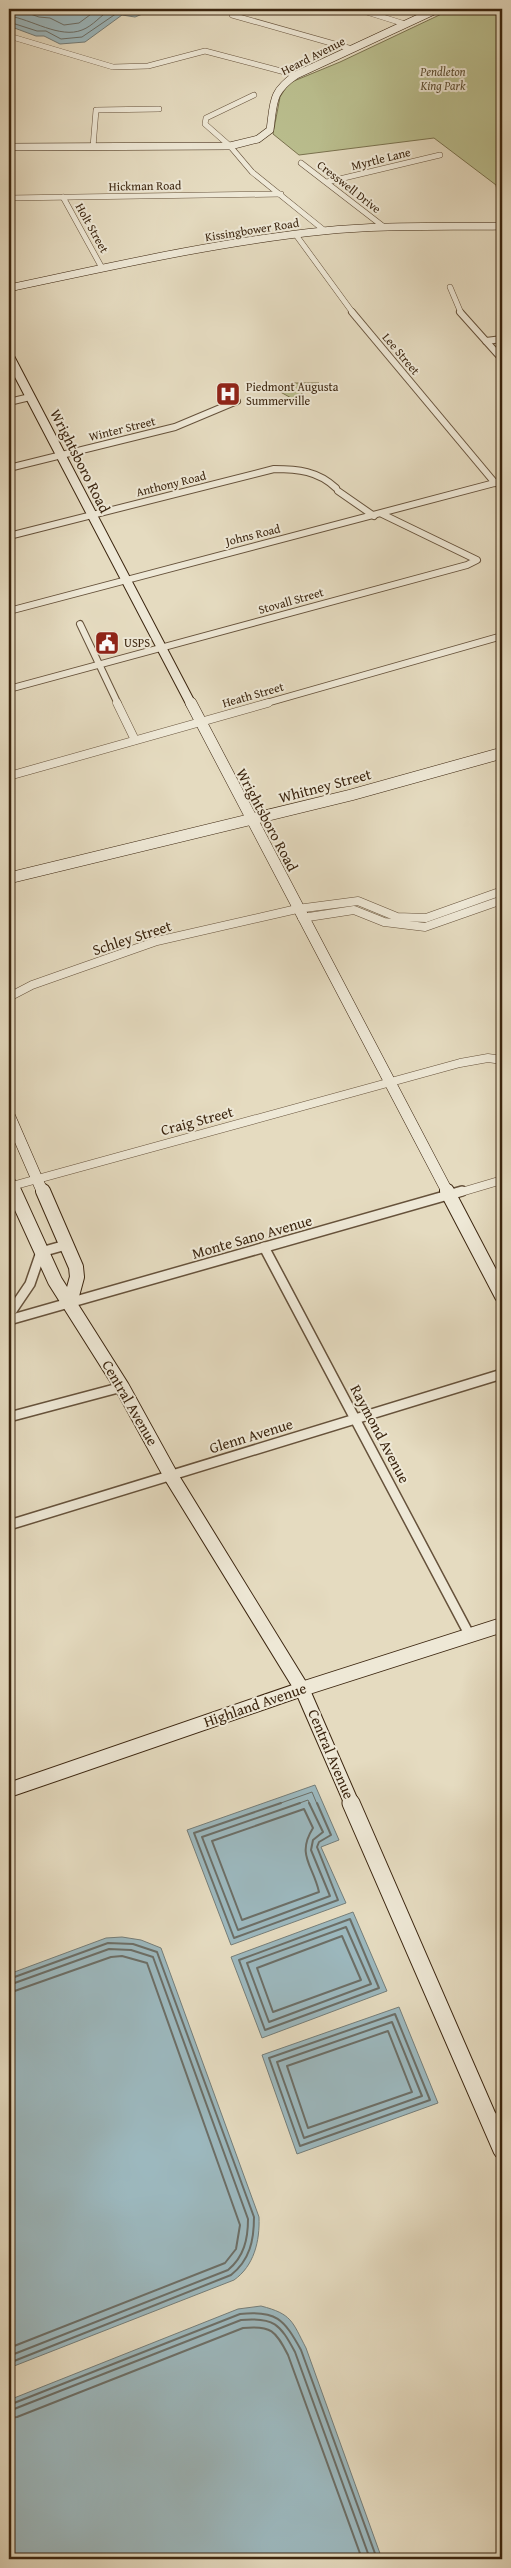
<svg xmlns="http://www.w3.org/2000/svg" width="511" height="2568" font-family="'Gentium Book Plus',serif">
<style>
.green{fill:#babe8e;stroke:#7a724e}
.water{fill:#9cb8be;stroke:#757d78}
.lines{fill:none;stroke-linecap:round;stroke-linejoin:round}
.shore-far1{stroke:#6c6e66;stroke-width:1}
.shore{stroke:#6c6e66;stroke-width:2}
.street-far4-casing{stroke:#66523b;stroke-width:6}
.street-far3-casing{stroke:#66523b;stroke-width:8}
.street-far2-casing{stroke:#66523b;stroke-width:9}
.street-far1-casing{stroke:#66523b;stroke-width:12}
.street-casing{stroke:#66523b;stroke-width:14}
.secondary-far4-casing{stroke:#3b250f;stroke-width:8}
.secondary-far3-casing{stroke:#3b250f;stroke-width:11}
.secondary-far2-casing{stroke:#3b250f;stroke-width:12}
.secondary-far1-casing{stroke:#3b250f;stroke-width:16}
.secondary-casing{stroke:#3b250f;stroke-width:19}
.street-far4{stroke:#eee8d6;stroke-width:5}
.street-far3{stroke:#eee8d6;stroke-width:6}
.street-far2{stroke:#eee8d6;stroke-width:8}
.street-far1{stroke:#eee8d6;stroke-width:9}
.street{stroke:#eee8d6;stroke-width:12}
.secondary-far4{stroke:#eee8d6;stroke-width:7}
.secondary-far3{stroke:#eee8d6;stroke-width:9}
.secondary-far2{stroke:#eee8d6;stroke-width:11}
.secondary-far1{stroke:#eee8d6;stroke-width:14}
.secondary{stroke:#eee8d6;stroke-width:17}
.labels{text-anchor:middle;stroke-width:4;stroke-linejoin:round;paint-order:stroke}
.far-street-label{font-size:12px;fill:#3b250f;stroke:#eee8d6}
.far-park-label{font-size:12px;font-style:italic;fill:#5b4b2f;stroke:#eee8d6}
.far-poi-label{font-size:12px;fill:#3b250f;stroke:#eee8d6;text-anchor:start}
.street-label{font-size:15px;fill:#3b250f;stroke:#eee8d6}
</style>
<rect width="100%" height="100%" fill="#e5dbc0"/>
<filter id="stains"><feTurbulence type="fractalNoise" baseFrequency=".004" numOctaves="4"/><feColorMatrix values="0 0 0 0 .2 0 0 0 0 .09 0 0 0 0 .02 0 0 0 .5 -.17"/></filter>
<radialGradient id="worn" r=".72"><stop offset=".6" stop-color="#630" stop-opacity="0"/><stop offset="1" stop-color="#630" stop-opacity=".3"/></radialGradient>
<g class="green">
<polygon points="452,9 502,9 502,218 496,185 434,138 299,155 273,134 280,97 289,83 340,62"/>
<polygon points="291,383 319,383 293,399 275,389"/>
</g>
<g class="water">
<polygon points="9,9 145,9 150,11 135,17 122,15 85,42 60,44 44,36 36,36 9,26"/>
<polygon points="315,1785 339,1840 321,1847 346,1903 231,1945 187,1830"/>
<polygon points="353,1912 387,1991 262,2038 231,1957"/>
<path d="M122,1937L141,1940L161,1948L259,2217C260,2241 254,2266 234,2280L9,2368V1974L106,1938Z"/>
<polygon points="399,2007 438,2103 297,2154 262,2055"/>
<path d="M261,2306C292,2314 292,2321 306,2348L382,2559H9V2400L238,2309Z"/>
</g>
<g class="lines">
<g class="shore-far1">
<polyline points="16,9 39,17 50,18 64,25 79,23 98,9"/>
<path d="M9,16C31,19 60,39 82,30C93,26 101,15 111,9"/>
<polyline points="9,22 37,31 46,31 61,39 82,37 120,11 135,12 142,9"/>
<polyline points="278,1804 312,1792 317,1804"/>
<polyline points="297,1804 308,1800 310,1804"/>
</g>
<g class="shore">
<polyline points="281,1803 194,1833 234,1938 338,1900 317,1847 319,1842 331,1835 317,1803"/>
<polyline points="300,1803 202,1837 238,1930 330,1896 311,1850 313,1840 323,1832 309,1803"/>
<path d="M304,1809L313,1828C296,1855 313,1865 319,1892L242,1920L212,1841Z"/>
<polygon points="350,1919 379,1988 265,2030 239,1960"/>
<polygon points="346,1927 371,1984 269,2022 247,1963"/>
<polygon points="342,1936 361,1980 273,2012 257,1968"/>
<path d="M9,1979L108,1943L133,1944L157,1952L254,2217C254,2240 250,2260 231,2275L9,2363"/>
<path d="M9,1985L109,1949L131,1950L153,1957L248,2219C248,2239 244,2257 228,2270L9,2356"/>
<polyline points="9,1993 111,1957 122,1956 147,1963 240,2225 236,2249 225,2263 9,2348"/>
<polygon points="395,2014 430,2100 300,2146 269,2058"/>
<polygon points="392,2022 422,2096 304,2138 277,2062"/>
<polygon points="388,2031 412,2092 308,2128 287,2066"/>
<path d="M9,2405L240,2314C276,2310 284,2319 301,2350L377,2559"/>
<path d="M9,2411L241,2320C274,2317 280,2324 295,2352L370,2559"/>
<path d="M9,2418L17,2417L243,2328C271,2325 276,2331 288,2355L362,2559"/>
</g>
<defs>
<g id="street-far4">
<polyline points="357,9 405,24"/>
<polyline points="232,15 352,49"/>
<polyline points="9,36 113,67 148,66 205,51 296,75"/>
<polyline points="254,95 206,118 205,124 230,146 252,172 325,231"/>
<polyline points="93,147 96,110 159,109"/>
<polyline points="301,163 384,227"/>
<polyline points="327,182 440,155"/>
<polyline points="63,197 102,268"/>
<polyline points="9,198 281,194"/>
<polyline points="296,235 353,313"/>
<polyline points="450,287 461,313"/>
</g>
<g id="street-far3">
<polyline points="352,312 495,483"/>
<polyline points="460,312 502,359"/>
<polyline points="486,341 502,339"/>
<polyline points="9,402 30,397"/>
<polyline points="9,468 175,427 237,401"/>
<polyline points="338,491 374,516"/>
<path d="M9,536L274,469C298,469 318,471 336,488"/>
<polyline points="9,611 502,481"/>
<polyline points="80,624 118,704"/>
<polyline points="9,689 467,565 477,560 382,514"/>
<polyline points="263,704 502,636"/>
</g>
<g id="street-far2">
<polyline points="117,703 135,740"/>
<polyline points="9,776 268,703"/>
<polyline points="302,918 354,910 384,922 425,927 502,900"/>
<polyline points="9,997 32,985 157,941 297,909 358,901 397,917 426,918 502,891"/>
<polyline points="12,1186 460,1063 488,1058 502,1060"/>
<polyline points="458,1193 502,1180"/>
</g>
<g id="street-far1">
<polyline points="264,1247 469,1634"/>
<polyline points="9,1315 30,1284 41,1252 66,1245"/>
<polyline points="9,1320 462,1191"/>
<polyline points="9,1417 122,1387"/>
<polyline points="9,1525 502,1374"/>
</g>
<polyline id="street" points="493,2129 502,2114"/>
<g id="secondary-far4">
<path d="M9,147L230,146L258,139L270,130C274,102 271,92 296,75L438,9"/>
<path d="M9,288C113,266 217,242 323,231C383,225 442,227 502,226"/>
</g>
<polyline id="secondary-far3" points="9,356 191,704"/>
<g id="secondary-far2">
<polyline points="191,703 448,1193"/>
<polyline points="9,878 351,795 502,753"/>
<polyline points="9,1115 43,1193"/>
<polyline points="9,1180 15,1193"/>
</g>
<g id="secondary-far1">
<polyline points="14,1191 55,1281 122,1387 171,1476 302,1689 352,1804"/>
<polyline points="43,1191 76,1267 77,1277 70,1303"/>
<polyline points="447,1191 502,1296"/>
<polyline points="9,1790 302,1689 502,1625"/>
</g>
<polyline id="secondary" points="351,1803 502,2150"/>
</defs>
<use href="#street-far4" class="street-far4-casing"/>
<use href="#street-far3" class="street-far3-casing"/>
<use href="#street-far2" class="street-far2-casing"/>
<use href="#street-far1" class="street-far1-casing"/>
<use href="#street" class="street-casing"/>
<use href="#secondary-far4" class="secondary-far4-casing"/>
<use href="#secondary-far3" class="secondary-far3-casing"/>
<use href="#secondary-far2" class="secondary-far2-casing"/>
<use href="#secondary-far1" class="secondary-far1-casing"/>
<use href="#secondary" class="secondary-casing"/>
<use href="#street-far4" class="street-far4"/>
<use href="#street-far3" class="street-far3"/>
<use href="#street-far2" class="street-far2"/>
<use href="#street-far1" class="street-far1"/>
<use href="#street" class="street"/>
<use href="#secondary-far4" class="secondary-far4"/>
<use href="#secondary-far3" class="secondary-far3"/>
<use href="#secondary-far2" class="secondary-far2"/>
<use href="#secondary-far1" class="secondary-far1"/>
<use href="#secondary" class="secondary"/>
</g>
<defs>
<symbol id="hospital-square" viewBox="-11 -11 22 22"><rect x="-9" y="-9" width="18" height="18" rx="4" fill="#8f2418" stroke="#eee8d6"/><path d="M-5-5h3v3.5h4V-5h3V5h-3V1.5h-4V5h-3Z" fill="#fff"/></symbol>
<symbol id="civic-square" viewBox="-11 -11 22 22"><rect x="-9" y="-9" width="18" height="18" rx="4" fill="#8f2418" stroke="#eee8d6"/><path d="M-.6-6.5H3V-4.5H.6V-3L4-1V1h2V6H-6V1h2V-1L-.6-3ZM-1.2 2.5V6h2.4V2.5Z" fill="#fff"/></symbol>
</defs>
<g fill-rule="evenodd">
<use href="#hospital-square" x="214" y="380" width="28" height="28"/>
<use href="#civic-square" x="93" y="629" width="28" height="28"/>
</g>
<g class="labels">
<g class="far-street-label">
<text transform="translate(313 56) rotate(-27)" y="4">Heard Avenue</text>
<text transform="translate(381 159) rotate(-14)" y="4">Myrtle Lane</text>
<text transform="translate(145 186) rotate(-1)" y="4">Hickman Road</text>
<text transform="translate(349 187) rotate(38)" y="4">Cresswell Drive</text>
<text transform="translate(92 228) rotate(61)" y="4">Holt Street</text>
<text transform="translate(252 230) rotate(-9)" y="4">Kissingbower Road</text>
<text transform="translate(401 354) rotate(50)" y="4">Lee Street</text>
<text transform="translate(122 429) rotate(-14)" y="4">Winter Street</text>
<text transform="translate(171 484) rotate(-14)" y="4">Anthony Road</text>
<text transform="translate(253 535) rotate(-14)" y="4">Johns Road</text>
<text transform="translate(291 601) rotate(-16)" y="4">Stovall Street</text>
<text transform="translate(253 695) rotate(-16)" y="4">Heath Street</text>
</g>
<g class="far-park-label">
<text x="443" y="76">Pendleton<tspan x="443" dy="14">King Park</tspan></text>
</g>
<g class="far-poi-label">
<text x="246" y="391">Piedmont Augusta<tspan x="246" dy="14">Summerville</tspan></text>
<text x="124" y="647">USPS</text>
</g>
<g class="street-label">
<text transform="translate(80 461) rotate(63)" y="5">Wrightsboro Road</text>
<text transform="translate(325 786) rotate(-15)" y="5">Whitney Street</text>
<text transform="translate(267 820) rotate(62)" y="5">Wrightsboro Road</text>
<text transform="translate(132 938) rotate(-18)" y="5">Schley Street</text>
<text transform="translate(197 1121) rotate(-15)" y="5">Craig Street</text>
<text transform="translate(252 1237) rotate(-16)" y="5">Monte Sano Avenue</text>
<text transform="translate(130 1403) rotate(60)" y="5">Central Avenue</text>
<text transform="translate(380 1434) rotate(62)" y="5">Raymond Avenue</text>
<text transform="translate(251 1436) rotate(-17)" y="5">Glenn Avenue</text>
<text transform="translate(255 1705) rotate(-19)" y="5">Highland Avenue</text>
<text transform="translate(331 1754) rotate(67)" y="5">Central Avenue</text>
</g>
</g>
<rect width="511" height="2568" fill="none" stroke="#e5dbc0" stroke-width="30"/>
<rect x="10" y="10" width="491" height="2548" fill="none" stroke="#3b250f" stroke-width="2.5"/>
<rect x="15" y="15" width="481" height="2538" fill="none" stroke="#3b250f"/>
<rect width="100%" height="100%" filter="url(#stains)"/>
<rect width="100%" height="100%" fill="url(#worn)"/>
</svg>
